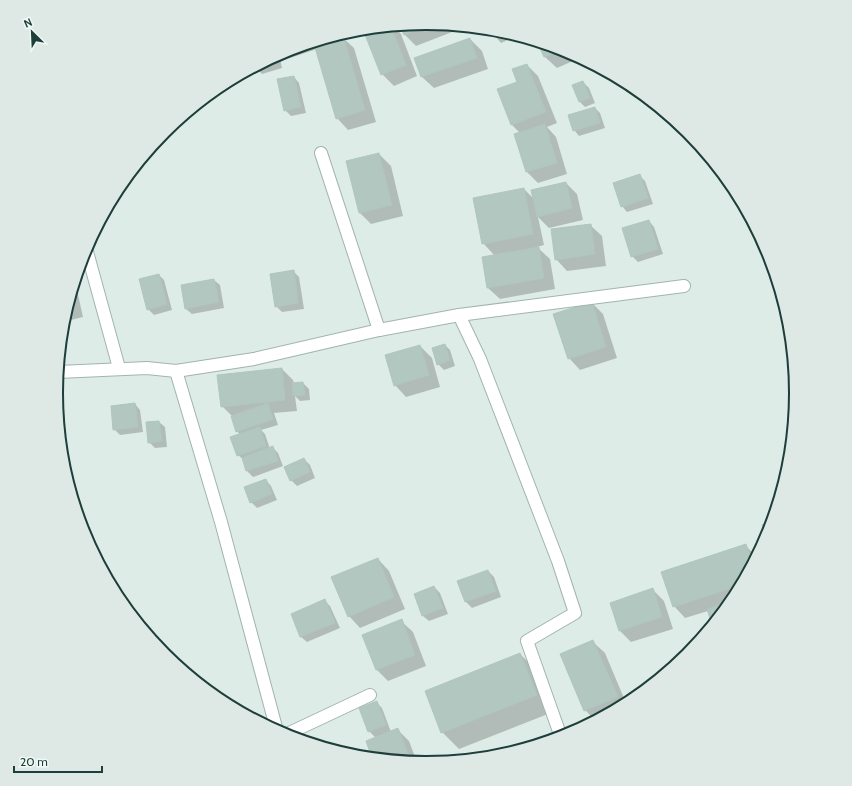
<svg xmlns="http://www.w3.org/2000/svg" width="852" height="786" font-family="Cabin,sans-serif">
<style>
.shadow{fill:#0003}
.building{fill:#b3c7c1;stroke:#b0c6c0}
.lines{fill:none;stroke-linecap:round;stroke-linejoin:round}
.minor-casing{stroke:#a1b4b0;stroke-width:14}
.minor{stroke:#fff;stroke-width:12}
.rim{fill:none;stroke:#1e3e39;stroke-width:2}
</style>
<rect width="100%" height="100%" fill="#deece8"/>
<g class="shadow">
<polygon points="426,23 465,27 416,46 405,35 401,25"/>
<polygon points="393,26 401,34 417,76 394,86 382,74 376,28"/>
<polygon points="489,29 498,30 517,36 501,43"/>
<polygon points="342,37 354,48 376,122 348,130 337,118 317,49 290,58 284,51 322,40 323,42"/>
<polygon points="470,39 482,51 488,69 434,88 422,77 416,58"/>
<polygon points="539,42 568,51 580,58 557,68 545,57"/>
<polygon points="279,54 282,68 262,74 258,70 242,74"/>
<polygon points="527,65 538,76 557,123 547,127 556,137 567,174 538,183 527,172 520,133 512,125 499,90 518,82"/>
<polygon points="294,77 299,83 306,113 291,116 285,110"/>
<polygon points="583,82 589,88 595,103 585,107 580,102"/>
<polygon points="595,108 600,113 605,128 579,136 574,130"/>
<polygon points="379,154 391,166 403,216 371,224 359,212"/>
<polygon points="639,175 645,181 653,204 627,212 622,206"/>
<polygon points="566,183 577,194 583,220 549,228 538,217 544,245 537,247 550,259 555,289 500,299 488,288 495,256 483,243 524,189 534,199"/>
<polygon points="649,221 654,227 663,254 638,262 632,256"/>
<polygon points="590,225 602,236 606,266 567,271 556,259"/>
<polygon points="293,271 299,277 304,309 282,312 276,306"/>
<polygon points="159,275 164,280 172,310 154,315 148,309"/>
<polygon points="214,280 220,285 224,308 192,314 186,309 182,286"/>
<polygon points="75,281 83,317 63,322 63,321"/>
<polygon points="592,303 603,314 617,358 580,370 569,358"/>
<polygon points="445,345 450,350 455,366 444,370 438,364"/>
<polygon points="420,346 432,358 440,387 406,397 395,385"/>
<polygon points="282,369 293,380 294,384 303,383 309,389 310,400 300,401 295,396 297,411 274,413 278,425 261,430 265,434 270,449 273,448 278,453 283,466 253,477 247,471 244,460 238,455 240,435 237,431 232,416 222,406"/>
<polygon points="135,404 140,410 143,432 120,435 114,429"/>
<polygon points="159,422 165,427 167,447 155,448 149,442 147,423"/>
<polygon points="304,459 310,465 315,478 297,486 291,480"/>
<polygon points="266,480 271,486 277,500 257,508 251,502"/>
<polygon points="746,546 756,556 734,599 713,624 708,611 685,618 674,606"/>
<polygon points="378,559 389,571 405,609 360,628 349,616"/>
<polygon points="488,571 494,577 501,597 472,608 466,602 459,582"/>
<polygon points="434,587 440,593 448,614 429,621 423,616 415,594"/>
<polygon points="652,589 664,601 673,629 631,642 620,631"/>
<polygon points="325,601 330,606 340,628 307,642 301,637 292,615"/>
<polygon points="401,621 413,632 426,666 388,681 376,669"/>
<polygon points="593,642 605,653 626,703 595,720 585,710"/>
<polygon points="520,654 537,671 553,712 459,749 442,732"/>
<polygon points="377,703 382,708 391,732 398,730 409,741 417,762 373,758 376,738 369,731"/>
</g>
<g class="building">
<polygon points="426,23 433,24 404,35 400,26"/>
<polygon points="391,26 406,65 381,75 364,32 373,28"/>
<polygon points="343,35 365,110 336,119 314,44"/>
<polygon points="470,38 477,58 421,77 414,58"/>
<polygon points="537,42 562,50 544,57"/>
<polygon points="527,64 546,112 511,125 497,89 517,82 512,69"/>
<polygon points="294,76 301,107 284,111 277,79"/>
<polygon points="583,81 590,98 579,102 572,85"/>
<polygon points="595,107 600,123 573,131 568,115"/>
<polygon points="545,124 557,163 526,172 514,134"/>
<polygon points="379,153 392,205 359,213 346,161"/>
<polygon points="640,174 648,198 621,207 613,183"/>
<polygon points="566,182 572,208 537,217 531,190"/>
<polygon points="524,188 533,234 482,244 473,198"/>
<polygon points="649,220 658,249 631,257 622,228"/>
<polygon points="591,224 595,254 555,260 551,229"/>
<polygon points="539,247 544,278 487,288 482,257"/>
<polygon points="294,270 298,303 275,307 270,274"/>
<polygon points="159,274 167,304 147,310 139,279"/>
<polygon points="214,279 219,302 185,309 181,285"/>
<polygon points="592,302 606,347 568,359 553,314"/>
<polygon points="445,344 450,360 437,365 432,348"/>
<polygon points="420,345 429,375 394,386 385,355"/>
<polygon points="282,368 285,400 221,407 217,375"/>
<polygon points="303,382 305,395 293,396 292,383"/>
<polygon points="135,403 138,427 113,430 111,406"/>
<polygon points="268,403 273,419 236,432 231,416"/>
<polygon points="159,421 162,441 148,443 146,422"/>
<polygon points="260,427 266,446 237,456 230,437"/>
<polygon points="273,446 278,461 246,471 242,458"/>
<polygon points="304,458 310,472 290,481 284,467"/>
<polygon points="266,479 272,494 250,503 244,487"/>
<polygon points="772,521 768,535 766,538 762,525"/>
<polygon points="746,544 753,563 741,585 673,607 661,572"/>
<polygon points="378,558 394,597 348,617 331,577"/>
<polygon points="488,570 496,591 465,602 457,581"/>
<polygon points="434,586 443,608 422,616 414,594"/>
<polygon points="653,588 662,617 619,631 610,603"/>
<polygon points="325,599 335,623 300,637 291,614"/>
<polygon points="732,601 712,625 707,609"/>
<polygon points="402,619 415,655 376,670 362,635"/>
<polygon points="593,640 618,697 584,711 560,654"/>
<polygon points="520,653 537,695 441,733 425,691"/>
<polygon points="377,701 386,725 368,732 359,708"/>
<polygon points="398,728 411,761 372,758 366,741"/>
</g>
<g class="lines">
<defs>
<g id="minor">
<polyline points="321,153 379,330"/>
<polyline points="86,248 119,368"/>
<polyline points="459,315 480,359 558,561 575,613 527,641 561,737"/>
<polyline points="176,371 221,522 277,731"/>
<polyline points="58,372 147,368 176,371 254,359 379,330 459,315 684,286"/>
<polyline points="285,735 370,695"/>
</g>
</defs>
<use href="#minor" class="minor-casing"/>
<use href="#minor" class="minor"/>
</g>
<path d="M0 0H852V786H0ZM63 393a363 363 0 1 1 726 0a363 363 0 1 1-726 0Z" fill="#dee9e6" fill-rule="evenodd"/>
<path class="rim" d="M63 393a363 363 0 1 1 726 0a363 363 0 1 1-726 0Z"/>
<g transform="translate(32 32) rotate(336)" stroke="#eff8f5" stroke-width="3" paint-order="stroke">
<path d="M0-3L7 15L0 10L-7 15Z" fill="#1e3e39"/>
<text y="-6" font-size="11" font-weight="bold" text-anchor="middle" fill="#1e3e39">N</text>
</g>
<path d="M14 766v6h88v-6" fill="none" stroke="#1e3e39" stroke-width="2"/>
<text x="20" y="766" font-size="12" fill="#1e3e39" stroke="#eff8f5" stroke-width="3" paint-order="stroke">20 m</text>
</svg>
